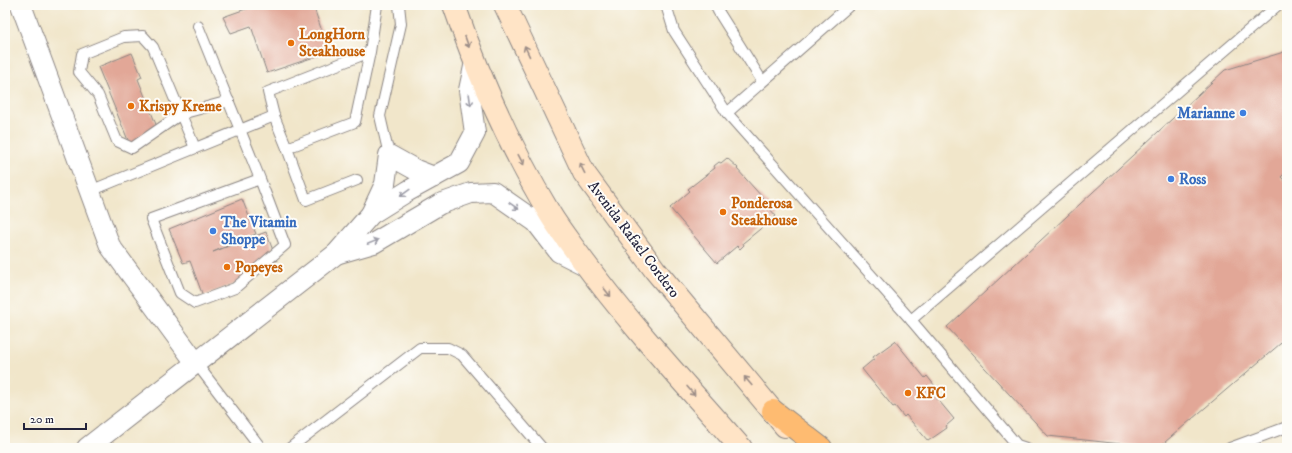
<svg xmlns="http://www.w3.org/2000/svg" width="1292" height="453" font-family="'IM FELL DW Pica',serif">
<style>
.building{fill:#e2a797}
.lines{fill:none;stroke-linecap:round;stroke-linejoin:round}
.lane-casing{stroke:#8a8482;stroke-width:12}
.street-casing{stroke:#8a8482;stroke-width:22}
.secondary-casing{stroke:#8a8482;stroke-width:24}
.highway-casing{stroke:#8a8482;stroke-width:24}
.lane{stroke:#fff;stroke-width:10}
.street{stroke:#fff;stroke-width:20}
.secondary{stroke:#ffe4c6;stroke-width:22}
.highway{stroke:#febb71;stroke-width:22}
.oneway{stroke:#9c8d87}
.oneway2{stroke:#9c9ca7}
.food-dot{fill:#e8710a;stroke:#fdfcf7;stroke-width:1.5}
.shop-dot{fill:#3f7fe0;stroke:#fdfcf7;stroke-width:1.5}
.labels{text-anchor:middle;stroke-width:4;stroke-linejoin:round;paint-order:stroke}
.food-label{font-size:15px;font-weight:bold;fill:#c56008;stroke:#fdfcf7;text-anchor:start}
.shop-label{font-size:15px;font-weight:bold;fill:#366cbe;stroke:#fdfcf7;text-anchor:start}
.street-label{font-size:15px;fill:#22223b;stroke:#fdfcf7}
</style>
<rect width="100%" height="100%" fill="#fdfcf7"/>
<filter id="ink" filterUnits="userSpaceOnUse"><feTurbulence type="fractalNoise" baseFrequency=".025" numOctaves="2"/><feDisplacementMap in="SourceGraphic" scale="8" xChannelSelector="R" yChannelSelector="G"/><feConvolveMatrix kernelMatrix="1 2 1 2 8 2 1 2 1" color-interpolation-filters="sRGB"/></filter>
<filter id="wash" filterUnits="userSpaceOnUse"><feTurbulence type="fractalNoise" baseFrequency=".012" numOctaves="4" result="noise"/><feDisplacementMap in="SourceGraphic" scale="16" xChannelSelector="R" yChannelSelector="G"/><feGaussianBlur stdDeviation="0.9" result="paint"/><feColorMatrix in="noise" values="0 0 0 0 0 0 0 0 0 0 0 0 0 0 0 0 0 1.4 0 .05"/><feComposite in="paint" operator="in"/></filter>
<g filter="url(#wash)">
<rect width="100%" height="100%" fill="#f1e6ca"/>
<g id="blocks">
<g class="building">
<polygon points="257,5 313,5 329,52 267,73 251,26 231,33 223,17"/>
<polygon points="1287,51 1287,171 1281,177 1287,183 1287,338 1158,448 1048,436 947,327 1225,70"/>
<polygon points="132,53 142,77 138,79 159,132 130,145 98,67"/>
<polygon points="727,158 738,168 737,169 771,207 770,209 776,216 766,226 765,225 743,243 744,245 740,249 737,246 717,263 670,208 690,191 688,189 715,168 714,166 719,162 721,163"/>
<polygon points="242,199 256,234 213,252 266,232 277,261 245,273 248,279 203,296 190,261 183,263 169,229"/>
<polygon points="895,341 925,378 927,376 935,386 930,390 954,419 946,426 947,428 928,441 906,415 904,417 895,406 893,407 862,369 874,359 873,357"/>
</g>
</g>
</g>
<g filter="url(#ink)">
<use href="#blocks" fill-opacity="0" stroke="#8a8482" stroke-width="1"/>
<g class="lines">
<defs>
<g id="lane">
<polyline points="666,5 674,31 727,113 911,320 1017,445 1026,448"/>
<polyline points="716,5 718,11 762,81"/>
<polyline points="198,26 260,179 151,219 180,293 195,303 235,288 285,245 260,179"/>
<polyline points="370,52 355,122 287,148 274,116 268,92 370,52 377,5"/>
<polyline points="727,113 850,5"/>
<polyline points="195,148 153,47 143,36 124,37 82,54 79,72 98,95 117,141 132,148 181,114 229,101"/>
<polyline points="287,148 306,200 357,180"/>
<polyline points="389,155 380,116 401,24 399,5"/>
<polyline points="90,191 274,116"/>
<polyline points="911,320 1278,5"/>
<polyline points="196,363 261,448"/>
<polyline points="290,448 420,348 448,348 462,355 542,448"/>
<polyline points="1230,448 1287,427"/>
</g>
<g id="street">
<polyline points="21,5 110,246 196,363"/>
<polyline points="371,214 385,184 389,155 416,170 434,177"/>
<polyline points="336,254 374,243 440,204 471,193 493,192 536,222 559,252 587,266"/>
<polyline points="87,448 336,254 371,214 408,191 459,163 475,133 469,90 475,62"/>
</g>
<g id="secondary">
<path d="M454,5C479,77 511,149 550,214C559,229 571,244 581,258C630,325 687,386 741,448"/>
<polyline points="505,5 584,173 655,270 785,426"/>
</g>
<polyline id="highway" points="773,411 821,448"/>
</defs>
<use href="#lane" class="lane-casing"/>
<use href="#street" class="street-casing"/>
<use href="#secondary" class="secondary-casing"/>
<use href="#highway" class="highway-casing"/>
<use href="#lane" class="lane"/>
<use href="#street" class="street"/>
<use href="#secondary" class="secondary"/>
<use href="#highway" class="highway"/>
</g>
<defs><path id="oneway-shaft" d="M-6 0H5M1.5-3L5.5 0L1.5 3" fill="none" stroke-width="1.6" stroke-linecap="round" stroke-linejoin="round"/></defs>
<g class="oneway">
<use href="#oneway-shaft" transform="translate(467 42) rotate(70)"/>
<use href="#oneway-shaft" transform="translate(527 51) rotate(-115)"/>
<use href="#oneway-shaft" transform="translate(521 160) rotate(62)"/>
<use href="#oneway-shaft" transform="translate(582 168) rotate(-117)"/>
<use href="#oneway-shaft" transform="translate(607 292) rotate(51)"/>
<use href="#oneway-shaft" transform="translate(748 381) rotate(-130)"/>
<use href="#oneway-shaft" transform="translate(691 391) rotate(49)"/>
</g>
<g class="oneway2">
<use href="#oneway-shaft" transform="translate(470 100) rotate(82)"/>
<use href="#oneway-shaft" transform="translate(405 193) rotate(144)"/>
<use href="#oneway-shaft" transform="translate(514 206) rotate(35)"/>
<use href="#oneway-shaft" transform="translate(373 242) rotate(-22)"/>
</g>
</g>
<g class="food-dot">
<circle cx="291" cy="43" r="4"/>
<circle cx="131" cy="106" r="4"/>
<circle cx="723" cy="212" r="4"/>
<circle cx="227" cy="267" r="4"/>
<circle cx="908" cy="393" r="4"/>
</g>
<g class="shop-dot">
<circle cx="1243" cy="113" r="4"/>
<circle cx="1171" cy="179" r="4"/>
<circle cx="213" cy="231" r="4"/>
</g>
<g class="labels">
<g class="food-label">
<text x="299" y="39">LongHorn<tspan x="299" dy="17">Steakhouse</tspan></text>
<text x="139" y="111">Krispy Kreme</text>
<text x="731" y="208">Ponderosa<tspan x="731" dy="17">Steakhouse</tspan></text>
<text x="235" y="272">Popeyes</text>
<text x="916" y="398">KFC</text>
</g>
<g class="shop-label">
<text x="1235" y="118" text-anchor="end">Marianne</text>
<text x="1179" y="184">Ross</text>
<text x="221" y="227">The Vitamin<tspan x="221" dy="17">Shoppe</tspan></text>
</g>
<g class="street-label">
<text transform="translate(634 239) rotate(53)" y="5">Avenida Rafael Cordero</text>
</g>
</g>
<rect width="1292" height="453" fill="none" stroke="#fdfcf7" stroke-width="20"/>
<path d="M24 423v6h62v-6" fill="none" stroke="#22223b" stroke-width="2"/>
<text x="30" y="423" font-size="12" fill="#22223b" stroke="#fdfcf7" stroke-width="3" paint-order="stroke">20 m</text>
</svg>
